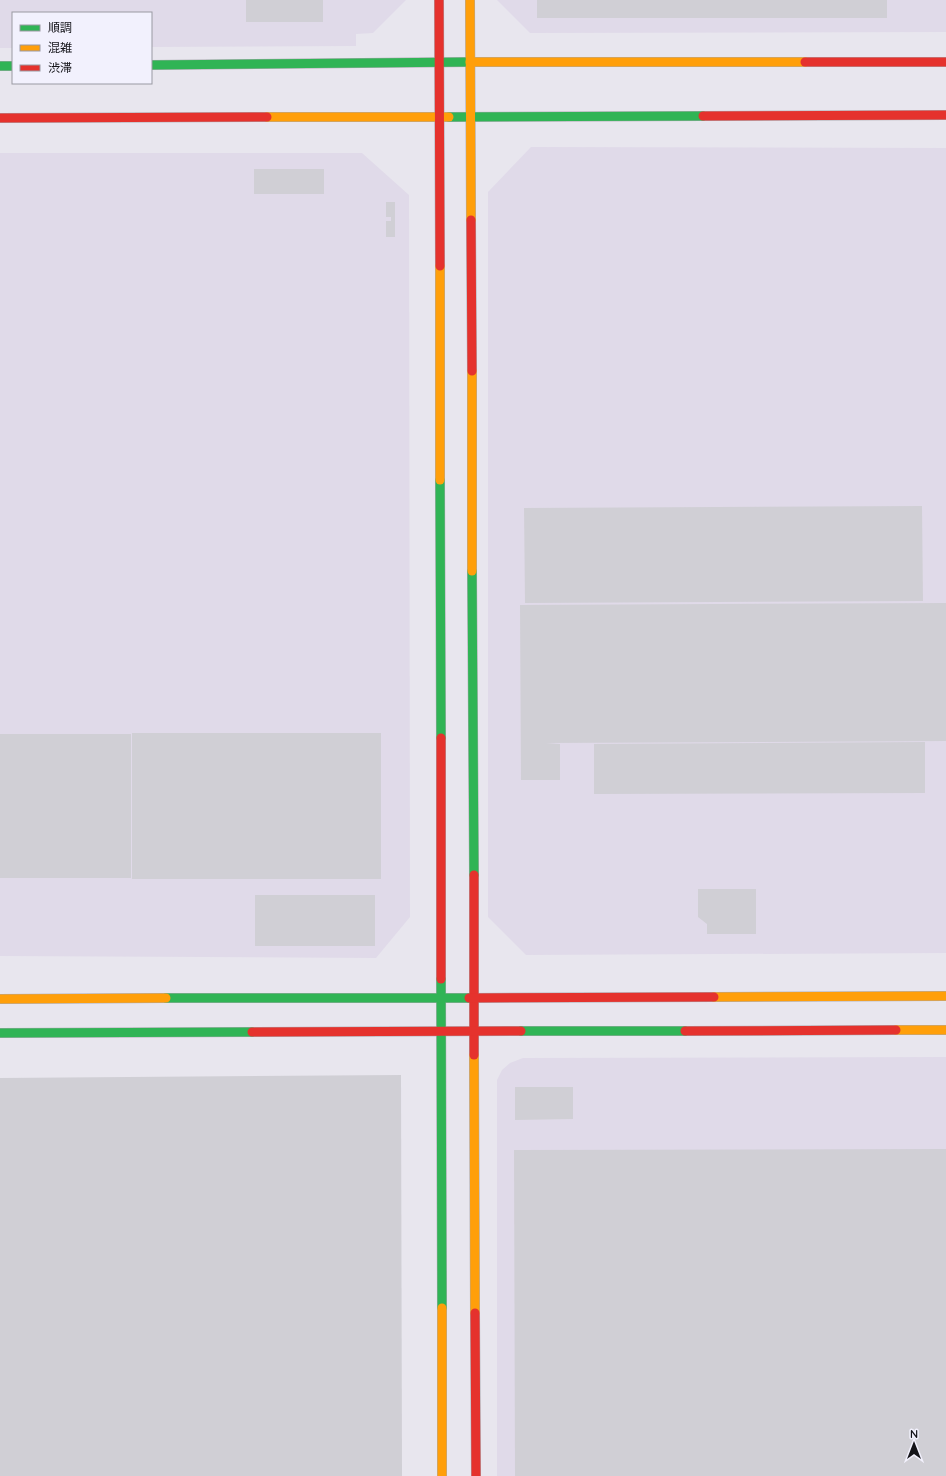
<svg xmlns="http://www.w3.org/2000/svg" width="946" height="1476" font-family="Quicksand,'Noto Sans JP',sans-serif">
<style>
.industrial{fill:#e0dae9}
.building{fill:#d0cfd5}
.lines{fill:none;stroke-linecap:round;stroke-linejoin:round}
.fast-casing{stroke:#a9a8ae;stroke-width:10}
.slow-casing{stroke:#a9a8ae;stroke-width:10}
.jam-casing{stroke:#a9a8ae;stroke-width:10}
.fast{stroke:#30b455;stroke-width:9}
.slow{stroke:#ff9f0a;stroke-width:9}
.jam{stroke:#e5322d;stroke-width:9}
</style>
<rect width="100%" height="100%" fill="#e8e6ee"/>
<g class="industrial">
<polygon points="0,0 406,0 373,33 356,34 356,46 151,47 151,13 13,13 13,48 0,48"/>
<polygon points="497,0 946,0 946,32 530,33"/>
<polygon points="531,147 946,148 946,953 526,955 488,917 488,192"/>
<polygon points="0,153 362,153 409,195 410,917 376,958 0,956"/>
<polygon points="946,1057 946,1476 497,1476 497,1080 502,1070 510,1063 523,1058"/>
</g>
<g class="building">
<rect x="246" y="0" width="77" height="22"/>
<rect x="537" y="0" width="350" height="18"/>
<rect x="254" y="169" width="70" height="25"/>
<polygon points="386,202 395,202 395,237 386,237 386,221 391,221 391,217 386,217"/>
<polygon points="922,506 923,601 525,603 524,508"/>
<polygon points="946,603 946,741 546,743 560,744 560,780 521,780 520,605"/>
<rect x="132" y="733" width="249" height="146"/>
<rect x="0" y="734" width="131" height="144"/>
<polygon points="925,742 925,793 594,794 594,744"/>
<polygon points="698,889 756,889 756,934 707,934 707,924 698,917"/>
<rect x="255" y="895" width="120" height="51"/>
<polygon points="401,1075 402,1476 0,1476 0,1078"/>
<polygon points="515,1087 573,1087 573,1119 515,1120"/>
<polygon points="946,1149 946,1476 515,1476 514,1150"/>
</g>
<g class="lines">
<defs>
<g id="fast">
<polyline points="151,65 470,62"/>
<polyline points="0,66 13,66"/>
<polyline points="449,117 703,116"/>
<polyline points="440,480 441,738"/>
<polyline points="472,571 474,875"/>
<polyline points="441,979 442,1308"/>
<polyline points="166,998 469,998"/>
<polyline points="521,1031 685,1031"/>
<polyline points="0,1033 252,1032"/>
</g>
<g id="slow">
<polyline points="470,0 471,220"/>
<polyline points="470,62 805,62"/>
<polyline points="267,117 449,117"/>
<polyline points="440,266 440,480"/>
<polyline points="472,371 472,571"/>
<polyline points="714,997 946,996"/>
<polyline points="0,999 166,998"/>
<polyline points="896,1030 946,1030"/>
<polyline points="474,1055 475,1313"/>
<polyline points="442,1308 442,1476"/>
</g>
<g id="jam">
<polyline points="439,0 440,266"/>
<polyline points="805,62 946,62"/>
<polyline points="703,116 946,115"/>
<polyline points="0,118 267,117"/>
<polyline points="471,220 472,371"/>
<polyline points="441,738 441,979"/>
<polyline points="474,875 474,1055"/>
<polyline points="469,998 714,997"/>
<polyline points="685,1031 896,1030"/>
<polyline points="252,1032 521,1031"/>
<polyline points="475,1313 476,1476"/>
</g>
</defs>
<use href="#fast" class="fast-casing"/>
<use href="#slow" class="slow-casing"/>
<use href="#jam" class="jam-casing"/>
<use href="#fast" class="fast"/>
<use href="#slow" class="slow"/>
<use href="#jam" class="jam"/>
</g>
<rect x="12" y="12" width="140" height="72" fill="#f2f1fd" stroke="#9999a2"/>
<rect x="20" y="25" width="20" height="6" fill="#30b455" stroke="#9999a2"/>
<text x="48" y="32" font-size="12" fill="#141419">順調</text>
<rect x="20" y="45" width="20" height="6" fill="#ff9f0a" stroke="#9999a2"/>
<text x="48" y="52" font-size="12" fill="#141419">混雑</text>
<rect x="20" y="65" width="20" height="6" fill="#e5322d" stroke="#9999a2"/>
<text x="48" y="72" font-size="12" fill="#141419">渋滞</text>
<g transform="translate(914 1444)" stroke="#f2f1fd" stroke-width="3" paint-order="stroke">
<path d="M0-3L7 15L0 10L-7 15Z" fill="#141419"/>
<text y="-6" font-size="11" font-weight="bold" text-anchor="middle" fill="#141419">N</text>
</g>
</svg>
